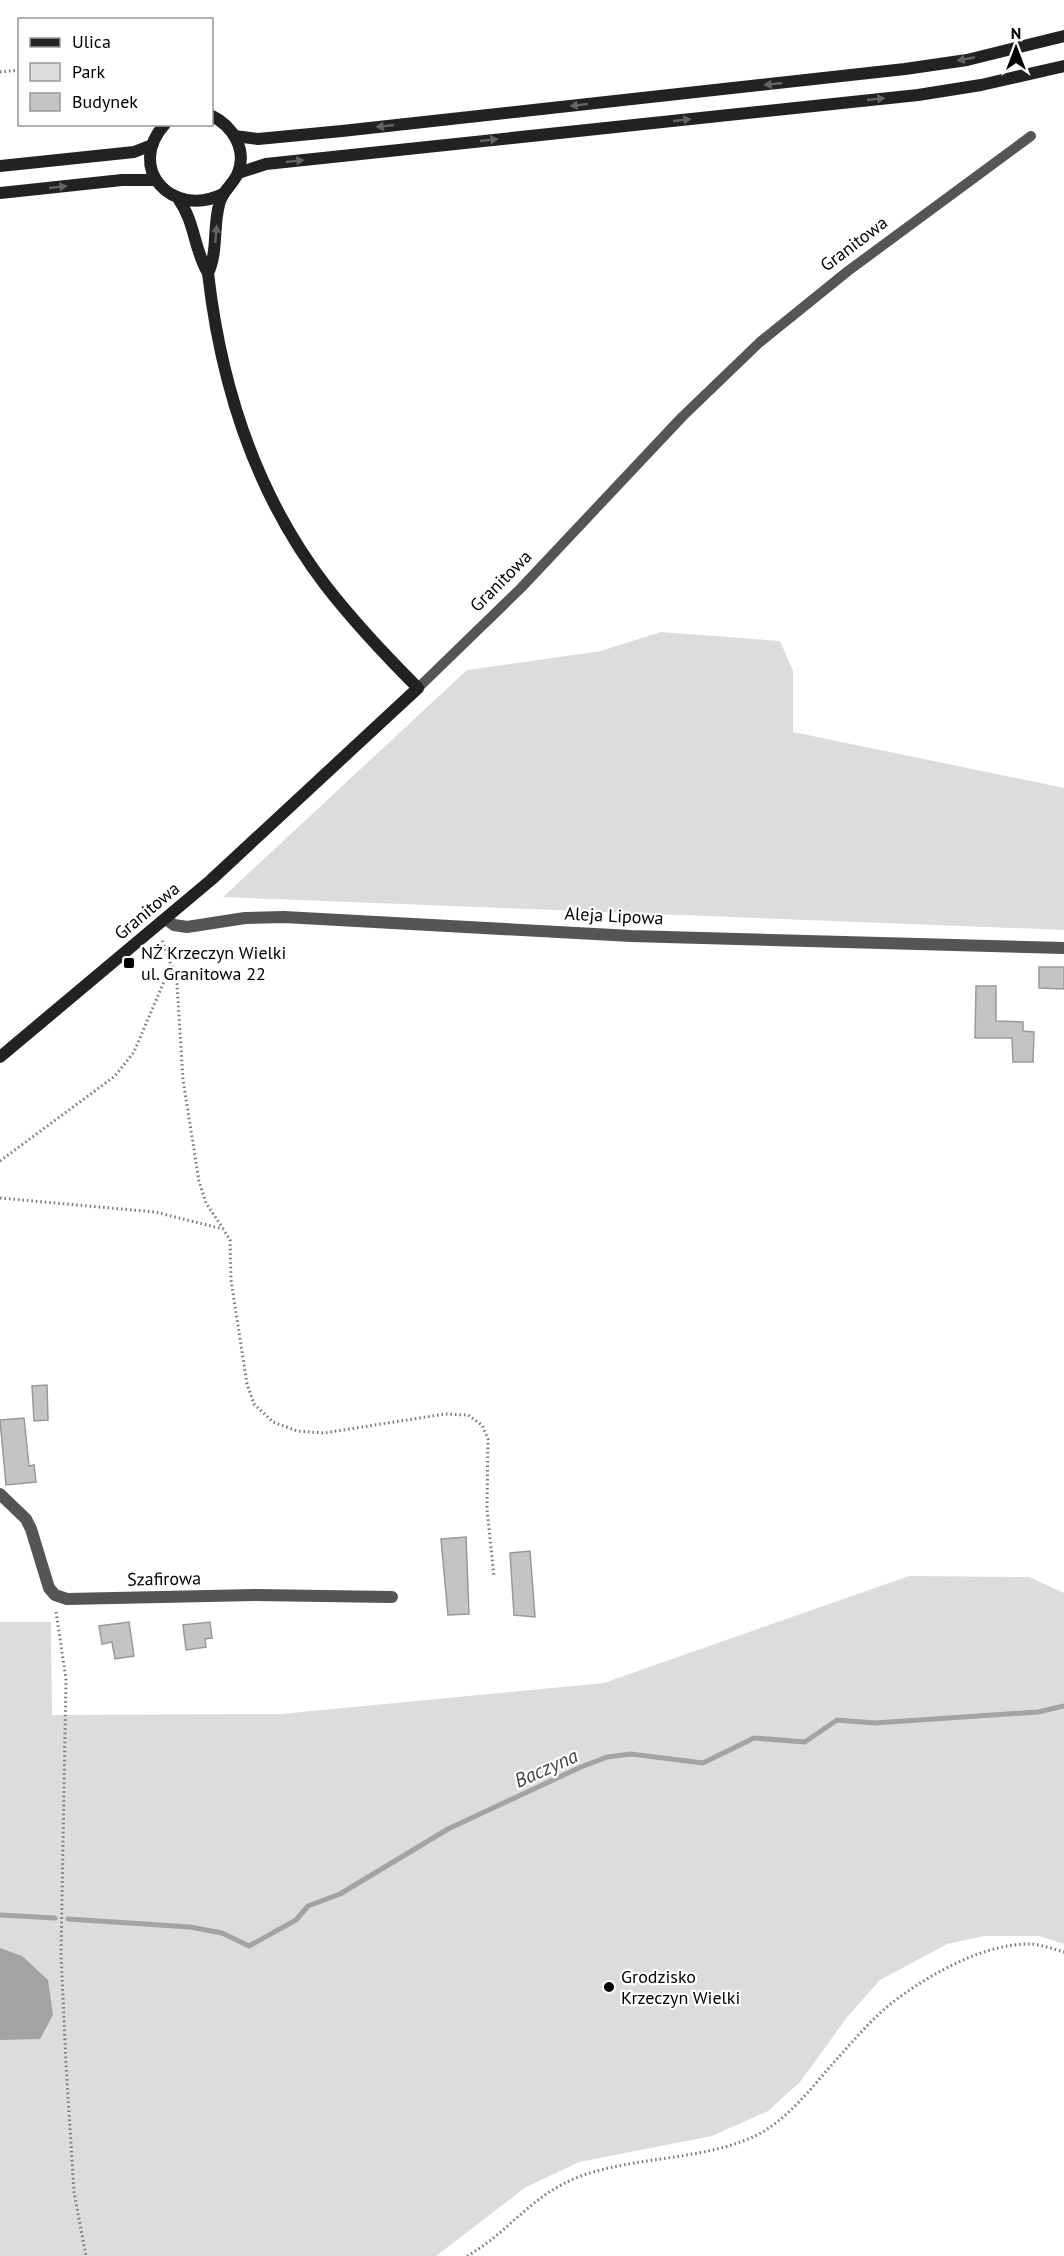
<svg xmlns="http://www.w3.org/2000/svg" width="1064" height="2256" font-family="'PT Sans',sans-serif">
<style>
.green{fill:#dcdcdc}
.water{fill:#a3a3a3}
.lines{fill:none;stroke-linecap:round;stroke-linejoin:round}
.stream{stroke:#a3a3a3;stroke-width:5}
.building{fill:#c4c4c4;stroke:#999;stroke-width:1.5}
.path{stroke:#777;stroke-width:3;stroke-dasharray:1.5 3;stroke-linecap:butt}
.lane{stroke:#555;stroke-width:10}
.street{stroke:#555;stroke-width:12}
.secondary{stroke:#222;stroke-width:12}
.oneway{fill:#646464}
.poi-dot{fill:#000;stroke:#fff;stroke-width:2}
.labels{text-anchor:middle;stroke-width:4.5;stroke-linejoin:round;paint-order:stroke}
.street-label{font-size:18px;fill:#000;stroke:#fff}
.poi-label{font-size:18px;fill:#000;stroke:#fff;text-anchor:start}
.water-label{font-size:20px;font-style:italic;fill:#444;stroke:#fff}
</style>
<rect width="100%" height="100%" fill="#fff"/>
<g class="green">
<polygon points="661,632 780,641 793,671 793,732 1064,788 1064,930 223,897 467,670 601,651"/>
<polygon points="909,1576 1029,1577 1064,1593 1064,1944 1039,1936 984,1936 947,1944 880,1980 848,2016 800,2082 768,2111 712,2136 579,2162 526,2187 436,2256 0,2256 0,1622 51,1622 52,1715 281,1714 604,1683"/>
</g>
<polygon class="water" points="0,1948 22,1956 48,1980 53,2015 40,2039 0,2040"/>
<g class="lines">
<g class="stream">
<polyline points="0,1915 55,1918"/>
<polyline points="68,1919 190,1927 222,1933 249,1946 296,1920 308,1906 340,1894 448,1829 581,1767 607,1757 631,1754 703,1763 754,1738 805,1742 837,1720 875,1723 1038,1712 1064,1706"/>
</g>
</g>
<g class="building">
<polygon points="1039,967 1064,967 1064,989 1039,988"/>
<polygon points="976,986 996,986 996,1021 1023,1022 1023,1031 1034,1032 1033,1062 1013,1062 1012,1038 975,1038"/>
<polygon points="47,1385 48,1420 34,1421 32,1386"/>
<polygon points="24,1418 29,1466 34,1465 36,1482 6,1485 0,1420"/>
<polygon points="466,1537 469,1614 448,1615 441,1539"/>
<polygon points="530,1551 535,1617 514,1615 510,1553"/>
<polygon points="129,1622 134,1656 115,1659 112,1642 102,1644 99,1626"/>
<polygon points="210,1622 212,1638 205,1639 206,1647 186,1650 183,1625"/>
</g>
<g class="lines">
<g class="path">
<polyline points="0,72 20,70"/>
<polyline points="172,966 177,984 183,1080 199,1181 206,1203 222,1227"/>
<polyline points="0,1161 115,1076 134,1052 171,965 162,940"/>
<polyline points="0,1198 155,1212 223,1229 230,1240 231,1280 247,1384 254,1404 273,1422 297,1431 324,1433 445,1414 468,1415 482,1425 488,1439 487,1509 494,1577"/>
<polyline points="56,1612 66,1679 61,1954 66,2064 74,2192 86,2256"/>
<path d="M467,2256C510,2232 530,2195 581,2176C637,2156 698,2161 753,2137C787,2121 811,2088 836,2060C856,2038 878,2011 904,1994C938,1970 986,1944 1029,1944C1040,1944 1053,1949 1064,1952"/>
</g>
<polyline class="lane" points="418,688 521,588 682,417 760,342 848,271 1031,136"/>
<g class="street">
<polyline points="166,919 174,925 187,927 245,918 284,917 631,936 1064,948"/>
<polyline points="0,1494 26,1519 31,1529 49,1588 55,1595 67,1599 255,1595 392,1597"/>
</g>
<g class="secondary">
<path d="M165,124C125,168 172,219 223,194"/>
<polyline points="235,136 258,139 342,131 905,69 967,60 1064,36"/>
<polyline points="0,166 134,152 152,145"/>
<polyline points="238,173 266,164 918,95 981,85 1064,66"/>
<polyline points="0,193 122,180 156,180"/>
<path d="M208,273C218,252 213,227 219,205C221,192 233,185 238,173C247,150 233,126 212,116"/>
<path d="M0,1057L211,880L418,688C386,656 354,622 326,586C256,495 221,387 208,273C194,250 195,222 179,200"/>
</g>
</g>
<defs><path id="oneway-solid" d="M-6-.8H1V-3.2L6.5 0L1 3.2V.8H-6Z" transform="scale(1.5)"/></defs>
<g class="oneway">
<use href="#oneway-solid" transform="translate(966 59) rotate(169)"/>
<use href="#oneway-solid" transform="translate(773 84) rotate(174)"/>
<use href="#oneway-solid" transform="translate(876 99) rotate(-6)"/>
<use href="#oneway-solid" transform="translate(579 105) rotate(174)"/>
<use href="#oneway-solid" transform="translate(682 120) rotate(-6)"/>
<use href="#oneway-solid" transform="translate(385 126) rotate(174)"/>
<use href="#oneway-solid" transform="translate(489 140) rotate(-6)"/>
<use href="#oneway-solid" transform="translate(295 161) rotate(-6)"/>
<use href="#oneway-solid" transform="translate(58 187) rotate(-6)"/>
<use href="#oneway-solid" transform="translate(216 234) rotate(-85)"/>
</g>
<g class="poi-dot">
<rect x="123" y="957" width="12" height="12" rx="3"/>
<circle cx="609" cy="1987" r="6"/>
</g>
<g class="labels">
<g class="street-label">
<text transform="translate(854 244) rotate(-37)" y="6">Granitowa</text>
<text transform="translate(501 581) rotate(-45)" y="6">Granitowa</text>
<text transform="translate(147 911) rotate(-40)" y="6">Granitowa</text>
<text transform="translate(614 916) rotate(3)" y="6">Aleja Lipowa</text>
<text transform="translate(164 1579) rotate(-1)" y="6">Szafirowa</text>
</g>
<g class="poi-label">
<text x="141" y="959">NŻ Krzeczyn Wielki<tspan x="141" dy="21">ul. Granitowa 22</tspan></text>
<text x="621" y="1983">Grodzisko<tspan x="621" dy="21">Krzeczyn Wielki</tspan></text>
</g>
<g class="water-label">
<text transform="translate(546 1768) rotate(-24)" y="7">Baczyna</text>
</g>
</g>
<rect x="18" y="18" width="195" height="108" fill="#ffffff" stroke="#999999" stroke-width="1.5"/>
<rect x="30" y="38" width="30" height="9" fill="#222222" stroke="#999999" stroke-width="1.5"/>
<text x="72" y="48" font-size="18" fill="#000000">Ulica</text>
<rect x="30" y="63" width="30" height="18" fill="#dcdcdc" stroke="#999999" stroke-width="1.5"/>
<text x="72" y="78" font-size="18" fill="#000000">Park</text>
<rect x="30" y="93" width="30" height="18" fill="#c4c4c4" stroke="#999999" stroke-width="1.5"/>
<text x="72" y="108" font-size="18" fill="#000000">Budynek</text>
<g transform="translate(1016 48)" stroke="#ffffff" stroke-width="4.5" paint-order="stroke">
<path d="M0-4.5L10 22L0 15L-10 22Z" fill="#000000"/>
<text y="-9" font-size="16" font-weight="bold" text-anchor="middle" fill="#000000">N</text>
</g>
</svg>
